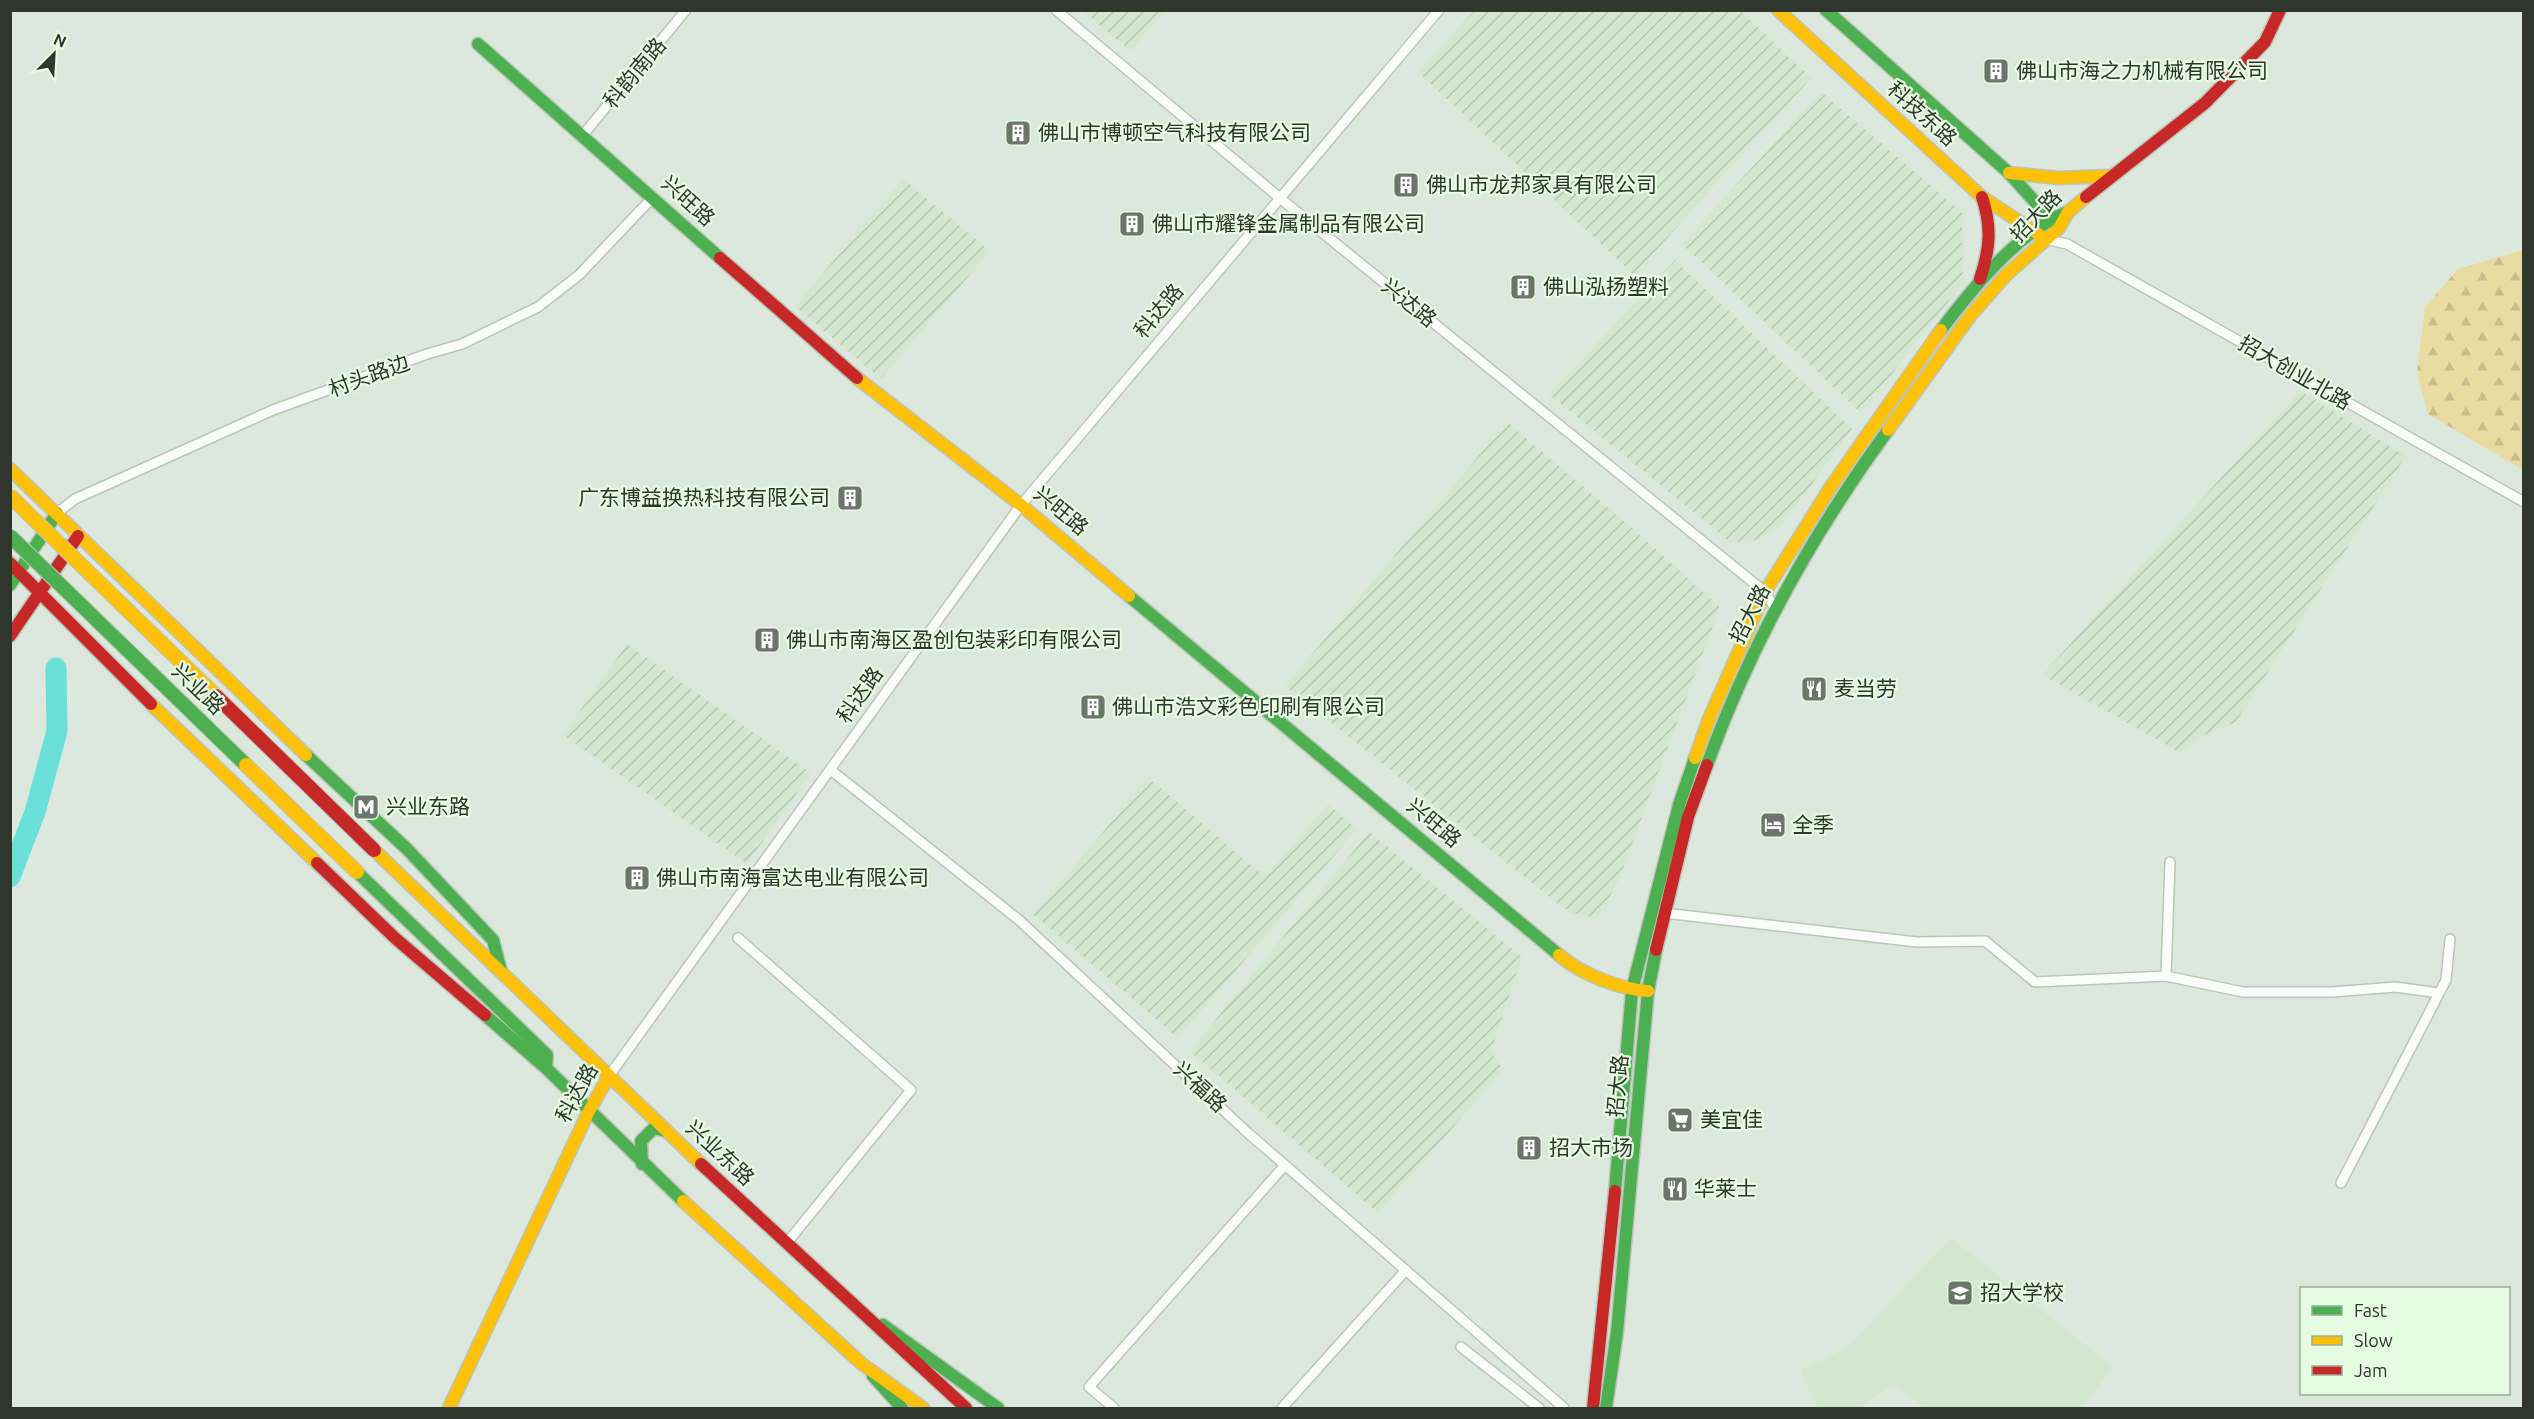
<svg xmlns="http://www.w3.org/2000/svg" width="2534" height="1419" font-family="Ubuntu,'Noto Sans SC',sans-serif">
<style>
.built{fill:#d4e8d1}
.industrial{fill:url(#industrial-furrows)}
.forest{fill:url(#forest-firs)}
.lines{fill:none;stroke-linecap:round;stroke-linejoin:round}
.river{stroke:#69e0da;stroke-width:21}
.street-casing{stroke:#bcc5ba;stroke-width:12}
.fast-casing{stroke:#bcc5ba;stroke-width:15}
.slow-casing{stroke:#bcc5ba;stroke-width:15}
.jam-casing{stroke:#bcc5ba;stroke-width:15}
.street{stroke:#fafcfa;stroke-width:9}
.fast{stroke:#4caf50;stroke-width:12}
.slow{stroke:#ffc107;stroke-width:12}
.jam{stroke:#c62828;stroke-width:12}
.fast-bridge-casing{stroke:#bcc5ba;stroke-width:16;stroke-linecap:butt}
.slow-bridge-casing{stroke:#bcc5ba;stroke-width:16;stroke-linecap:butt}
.jam-bridge-casing{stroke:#bcc5ba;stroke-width:16;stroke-linecap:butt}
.fast-bridge{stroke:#4caf50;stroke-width:14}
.slow-bridge{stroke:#ffc107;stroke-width:14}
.jam-bridge{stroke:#c62828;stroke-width:14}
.labels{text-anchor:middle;stroke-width:4.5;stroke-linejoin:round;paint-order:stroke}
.poi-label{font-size:21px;fill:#2f372d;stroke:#e5fbe2;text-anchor:start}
.street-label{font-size:21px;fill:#2f372d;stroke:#e5fbe2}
</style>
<defs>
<pattern id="industrial-furrows" width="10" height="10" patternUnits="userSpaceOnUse" patternTransform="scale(1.5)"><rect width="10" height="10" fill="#d4e8d1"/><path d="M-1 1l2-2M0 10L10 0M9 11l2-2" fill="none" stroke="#b6c8b4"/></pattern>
<pattern id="forest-firs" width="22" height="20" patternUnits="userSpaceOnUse" patternTransform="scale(1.5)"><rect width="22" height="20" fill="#eadca1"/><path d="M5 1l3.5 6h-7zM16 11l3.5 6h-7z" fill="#c9bd8b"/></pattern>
</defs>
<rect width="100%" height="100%" fill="#dce8db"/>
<polygon class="built" points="1951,1238 2113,1367 2082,1408 1926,1408 1893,1384 1859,1408 1817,1408 1801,1370 1848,1347"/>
<g class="industrial">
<polygon points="1082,11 1165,11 1131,51"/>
<polygon points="1741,11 1811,78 1634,275 1418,72 1474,11"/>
<polygon points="1821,92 1962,212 1963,283 1861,413 1682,244"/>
<polygon points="903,179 990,251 881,379 795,306"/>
<polygon points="1675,260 1852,429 1781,526 1754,541 1730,542 1549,394"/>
<polygon points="2300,391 2406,456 2236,722 2202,736 2181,753 2042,675"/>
<polygon points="1507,422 1631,527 1720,607 1618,882 1597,918 1570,913 1285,686"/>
<polygon points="627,644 811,773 747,864 563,735"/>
<polygon points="1149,778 1265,877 1328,804 1357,829 1178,1038 1033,914"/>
<polygon points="1369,832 1522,957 1491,1051 1503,1070 1378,1213 1190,1051"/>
</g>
<polygon class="forest" points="2523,250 2524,250 2523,470 2428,414 2417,373 2425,307 2458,269"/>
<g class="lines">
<polyline class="river" points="10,877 35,812 57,731 56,668"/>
<defs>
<g id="street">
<polyline points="1056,10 1281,199 1765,592 1775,608"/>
<polyline points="583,135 686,10"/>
<polyline points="2045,239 2067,244 2524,502"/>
<polyline points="57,513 75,499 273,410 427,354 462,344 538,307 579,275 653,197"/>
<polyline points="832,771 1019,920 1248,1133 1564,1408"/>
<polyline points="1664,913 1917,942 1985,941 2035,982 2166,976 2243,992 2332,992 2395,987 2439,993"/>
<polyline points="738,938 911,1090 786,1244"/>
<polyline points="2166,976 2170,862"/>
<polyline points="609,1076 1021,505 1439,10"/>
<polyline points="2341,1183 2446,980 2450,939"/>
<polyline points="1461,1347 1539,1408"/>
<polyline points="1114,1408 1089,1387 1285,1165"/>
<polyline points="1282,1408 1406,1270"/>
</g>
<g id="fast">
<polyline points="1826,10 2009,173 2054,223"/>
<polyline points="478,44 720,258"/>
<path d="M1941,330C1972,289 2019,230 2068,212"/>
<polyline points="10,585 57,513"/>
<polyline points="1129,596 1559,955"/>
<polyline points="306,755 407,849 493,940 501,971"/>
<path d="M1707,765C1750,646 1813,533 1888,430"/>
<polyline points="357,872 547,1055 546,1068"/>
<polyline points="485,1015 546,1068 683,1201"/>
<polyline points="642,1164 641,1141 654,1128 666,1131"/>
<polyline points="1615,1191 1632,990 1679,805 1695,758"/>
<polyline points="883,1325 998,1408"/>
<polyline points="873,1376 902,1408"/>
<polyline points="1606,1408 1617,1332 1648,991 1656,950"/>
</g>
<g id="slow">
<polyline points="1778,10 1982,197 2041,236"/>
<polyline points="2009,173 2059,178 2109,176"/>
<polyline points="857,378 1021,505 1129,596"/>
<polyline points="1888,430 1970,316 2006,275 2059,228 2068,212 2086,197"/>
<polyline points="10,469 306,755"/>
<polyline points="151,704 317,863"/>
<polyline points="1695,758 1709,719 1765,592 1832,485 1941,330"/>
<polyline points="374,850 701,1164"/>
<path d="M1559,955C1581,974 1619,989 1648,991"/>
<polyline points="683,1201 862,1364 923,1408"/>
<polyline points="449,1408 589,1111 609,1076"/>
</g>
<g id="jam">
<polyline points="2086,197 2205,103 2265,42 2280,10"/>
<polyline points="720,258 857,378"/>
<path d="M1980,279C1990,249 1992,227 1982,197"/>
<polyline points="10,563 151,704"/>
<polyline points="10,636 78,536"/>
<polyline points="317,863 395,938 485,1015"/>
<polyline points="1656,950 1688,817 1707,765"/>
<polyline points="701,1164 966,1408"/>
<polyline points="1593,1408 1615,1191"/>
</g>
</defs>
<use href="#street" class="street-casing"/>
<use href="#fast" class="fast-casing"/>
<use href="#slow" class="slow-casing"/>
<use href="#jam" class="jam-casing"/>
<use href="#street" class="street"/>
<use href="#fast" class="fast"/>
<use href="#slow" class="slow"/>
<use href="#jam" class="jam"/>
<defs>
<polyline id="fast-bridge" points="10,536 246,765"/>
<g id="slow-bridge">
<polyline points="10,496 216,696"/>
<polyline points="246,765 357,872"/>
</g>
<polyline id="jam-bridge" points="216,696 374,850"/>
</defs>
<use href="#fast-bridge" class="fast-bridge-casing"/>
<use href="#slow-bridge" class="slow-bridge-casing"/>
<use href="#jam-bridge" class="jam-bridge-casing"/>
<use href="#fast-bridge" class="fast-bridge"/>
<use href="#slow-bridge" class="slow-bridge"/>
<use href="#jam-bridge" class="jam-bridge"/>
</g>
<defs>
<symbol id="building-square" viewBox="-11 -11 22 22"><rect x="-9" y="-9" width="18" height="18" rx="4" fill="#6c756a" stroke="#e5fbe2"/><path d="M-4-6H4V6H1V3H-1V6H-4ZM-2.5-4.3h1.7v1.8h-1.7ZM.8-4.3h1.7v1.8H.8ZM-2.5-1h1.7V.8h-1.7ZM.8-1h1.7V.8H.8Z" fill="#fff"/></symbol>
<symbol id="restaurant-square" viewBox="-11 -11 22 22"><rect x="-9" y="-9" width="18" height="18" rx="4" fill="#6c756a" stroke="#e5fbe2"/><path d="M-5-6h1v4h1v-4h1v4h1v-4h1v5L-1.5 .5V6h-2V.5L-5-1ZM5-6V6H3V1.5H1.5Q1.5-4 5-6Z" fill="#fff"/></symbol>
<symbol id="metro-square" viewBox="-11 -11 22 22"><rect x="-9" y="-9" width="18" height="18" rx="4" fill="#6c756a" stroke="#e5fbe2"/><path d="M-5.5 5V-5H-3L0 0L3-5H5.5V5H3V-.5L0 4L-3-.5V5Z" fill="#fff"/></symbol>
<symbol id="hotel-square" viewBox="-11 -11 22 22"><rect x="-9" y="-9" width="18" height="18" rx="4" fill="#6c756a" stroke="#e5fbe2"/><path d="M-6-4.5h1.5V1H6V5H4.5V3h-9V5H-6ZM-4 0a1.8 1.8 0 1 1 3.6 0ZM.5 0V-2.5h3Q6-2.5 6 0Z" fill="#fff"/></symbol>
<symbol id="supermarket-square" viewBox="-11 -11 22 22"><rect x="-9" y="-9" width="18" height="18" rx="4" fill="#6c756a" stroke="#e5fbe2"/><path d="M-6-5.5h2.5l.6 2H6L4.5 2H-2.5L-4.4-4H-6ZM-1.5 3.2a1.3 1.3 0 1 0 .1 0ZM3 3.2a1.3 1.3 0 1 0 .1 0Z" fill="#fff"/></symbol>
<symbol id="school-square" viewBox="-11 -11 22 22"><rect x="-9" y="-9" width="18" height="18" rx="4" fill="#6c756a" stroke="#e5fbe2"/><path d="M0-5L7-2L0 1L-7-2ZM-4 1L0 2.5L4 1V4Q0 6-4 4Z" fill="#fff"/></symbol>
</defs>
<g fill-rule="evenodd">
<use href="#building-square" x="1981" y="56" width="30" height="30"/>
<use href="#building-square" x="1003" y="118" width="30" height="30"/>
<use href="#building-square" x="1391" y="170" width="30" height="30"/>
<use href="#building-square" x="1117" y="209" width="30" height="30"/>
<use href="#building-square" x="1508" y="272" width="30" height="30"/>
<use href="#building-square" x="835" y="483" width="30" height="30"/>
<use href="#building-square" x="752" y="625" width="30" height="30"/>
<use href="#restaurant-square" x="1799" y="674" width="30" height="30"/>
<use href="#building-square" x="1078" y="692" width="30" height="30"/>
<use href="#metro-square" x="351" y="792" width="30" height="30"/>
<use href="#hotel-square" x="1758" y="810" width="30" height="30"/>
<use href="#building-square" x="622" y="863" width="30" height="30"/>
<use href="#supermarket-square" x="1665" y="1105" width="30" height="30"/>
<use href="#building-square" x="1514" y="1133" width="30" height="30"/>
<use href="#restaurant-square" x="1660" y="1174" width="30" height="30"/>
<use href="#school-square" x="1945" y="1278" width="30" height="30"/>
</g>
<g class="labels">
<g class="poi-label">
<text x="2016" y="78">佛山市海之力机械有限公司</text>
<text x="1038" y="140">佛山市博顿空气科技有限公司</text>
<text x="1426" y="192">佛山市龙邦家具有限公司</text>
<text x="1152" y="231">佛山市耀锋金属制品有限公司</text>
<text x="1543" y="294">佛山泓扬塑料</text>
<text x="830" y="505" text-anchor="end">广东博益换热科技有限公司</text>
<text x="786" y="647">佛山市南海区盈创包装彩印有限公司</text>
<text x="1834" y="696">麦当劳</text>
<text x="1112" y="714">佛山市浩文彩色印刷有限公司</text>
<text x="386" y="814">兴业东路</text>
<text x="1792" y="832">全季</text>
<text x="656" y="885">佛山市南海富达电业有限公司</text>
<text x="1700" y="1127">美宜佳</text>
<text x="1549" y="1155">招大市场</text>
<text x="1694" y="1196">华莱士</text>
<text x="1980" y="1300">招大学校</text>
</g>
<g class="street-label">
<text transform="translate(635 73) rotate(-50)" y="7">科韵南路</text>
<text transform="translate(1922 114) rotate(42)" y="7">科技东路</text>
<text transform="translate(688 201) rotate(42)" y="7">兴旺路</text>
<text transform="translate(2036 216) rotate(-46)" y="7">招大路</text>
<text transform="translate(1409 303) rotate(39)" y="7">兴达路</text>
<text transform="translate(1159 311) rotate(-50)" y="7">科达路</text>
<text transform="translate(2295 373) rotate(30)" y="7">招大创业北路</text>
<text transform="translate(369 376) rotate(-20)" y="7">村头路边</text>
<text transform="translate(1061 511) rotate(40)" y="7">兴旺路</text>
<text transform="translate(1750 614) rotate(-63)" y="7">招大路</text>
<text transform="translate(198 689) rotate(44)" y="7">兴业路</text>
<text transform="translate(860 695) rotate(-55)" y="7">科达路</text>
<text transform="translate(1434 823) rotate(40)" y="7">兴旺路</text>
<text transform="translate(1618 1086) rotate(-85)" y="7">招大路</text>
<text transform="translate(1200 1087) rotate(43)" y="7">兴福路</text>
<text transform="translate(577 1093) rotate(-61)" y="7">科达路</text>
<text transform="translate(720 1153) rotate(43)" y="7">兴业东路</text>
</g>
</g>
<rect width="2534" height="1419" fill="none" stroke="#2f372d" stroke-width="24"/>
<rect x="2300" y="1287" width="210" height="108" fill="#e5fbe2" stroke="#9cad9a" stroke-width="1.5"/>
<rect x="2312" y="1306" width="30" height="9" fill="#4caf50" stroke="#9cad9a" stroke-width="1.5"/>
<text x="2354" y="1317" font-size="18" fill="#2f372d">Fast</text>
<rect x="2312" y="1336" width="30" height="9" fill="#ffc107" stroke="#9cad9a" stroke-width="1.5"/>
<text x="2354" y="1347" font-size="18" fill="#2f372d">Slow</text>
<rect x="2312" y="1366" width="30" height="9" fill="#c62828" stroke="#9cad9a" stroke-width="1.5"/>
<text x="2354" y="1377" font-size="18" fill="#2f372d">Jam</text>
<g transform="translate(54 54) rotate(24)" stroke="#e5fbe2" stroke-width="4.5" paint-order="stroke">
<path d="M0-4.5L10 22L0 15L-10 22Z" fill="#2f372d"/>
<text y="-9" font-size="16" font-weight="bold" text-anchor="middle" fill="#2f372d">N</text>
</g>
</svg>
